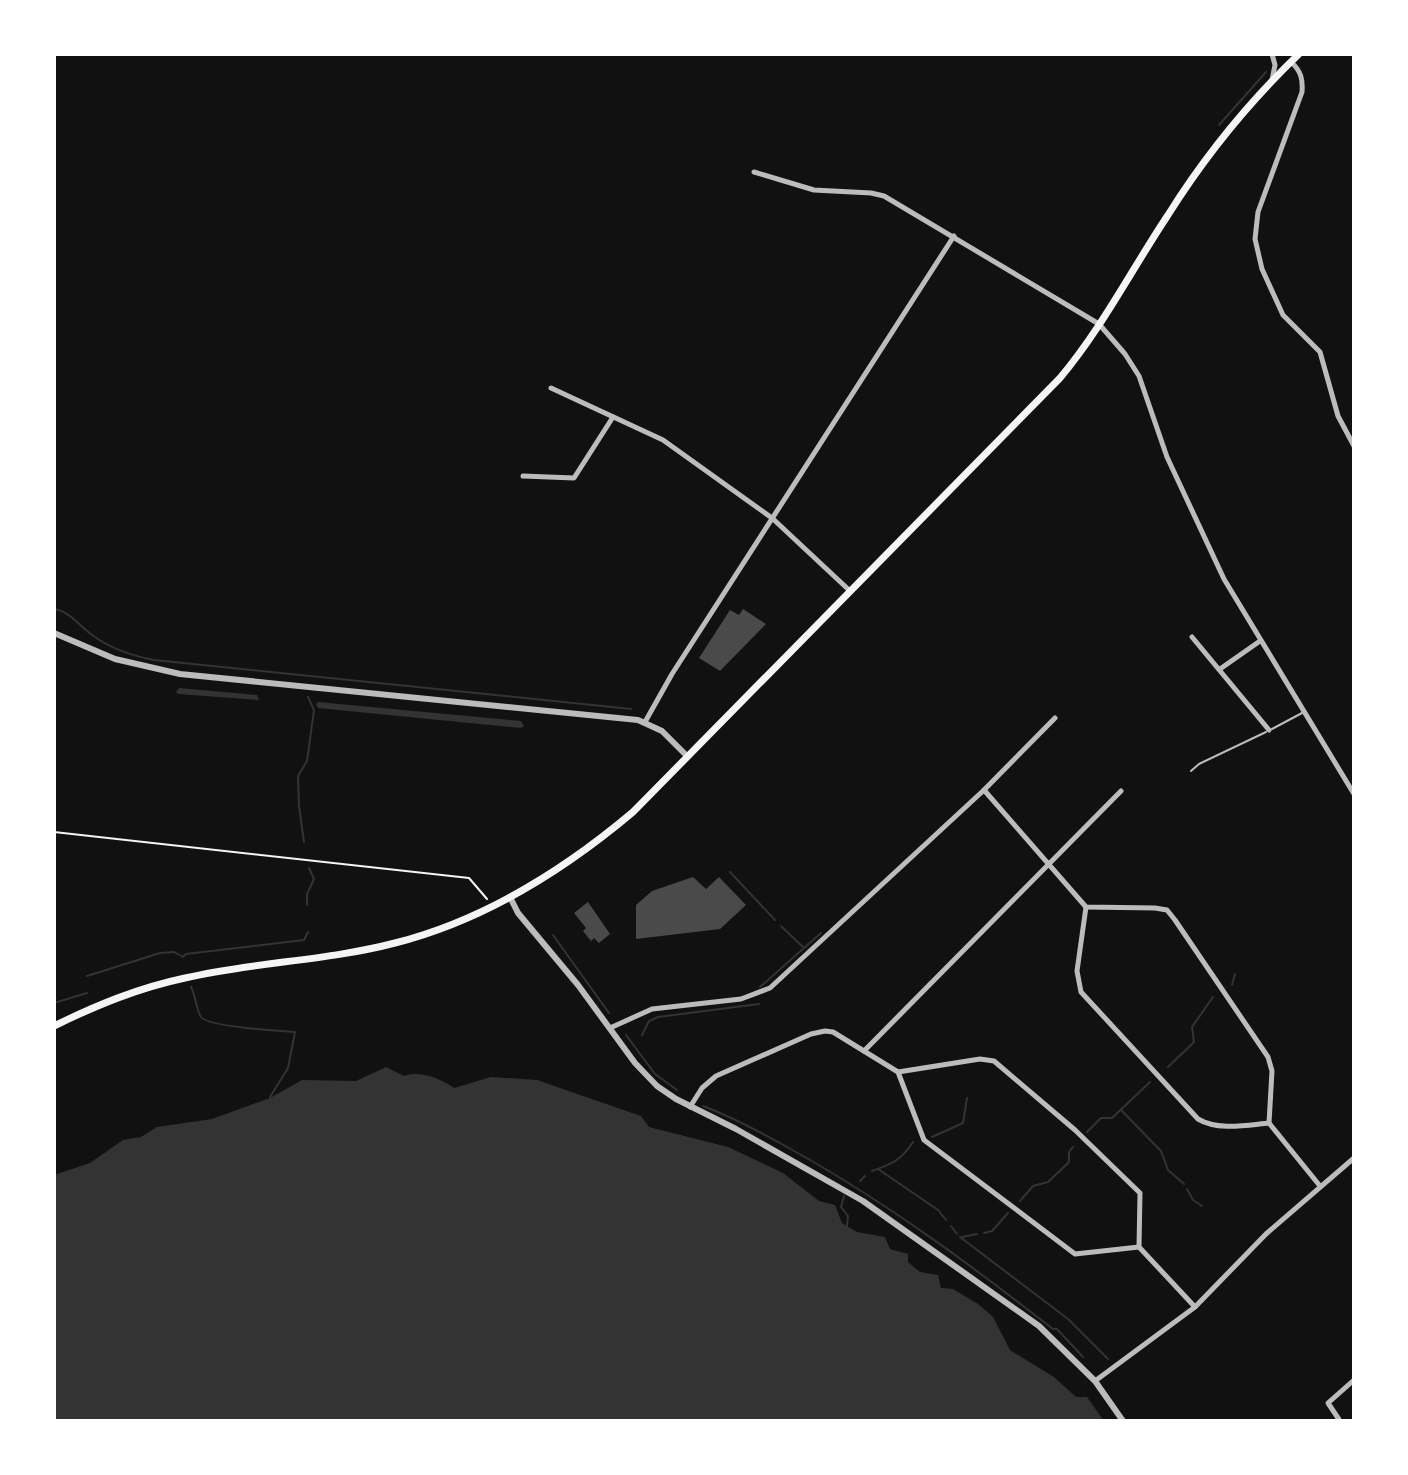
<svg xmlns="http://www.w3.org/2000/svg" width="1408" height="1475" font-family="Lato,sans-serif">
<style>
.water{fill:#333}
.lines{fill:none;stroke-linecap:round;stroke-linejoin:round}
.stream{stroke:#333;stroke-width:2}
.building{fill:#4a4a4a}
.path{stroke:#f5f5f5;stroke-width:2}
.service{stroke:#bcbcbc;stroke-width:2}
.minor{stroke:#bcbcbc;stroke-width:5}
.tertiary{stroke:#bcbcbc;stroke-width:6}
.primary{stroke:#f5f5f5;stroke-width:7}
</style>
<rect width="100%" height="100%" fill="#111"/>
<g class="water">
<polygon points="179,688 257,695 259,700 178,694 176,692"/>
<polygon points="318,702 521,721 524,726 521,728 318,708 316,704"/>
<path d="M386,1067L404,1076C420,1070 441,1079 454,1088L491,1077L537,1080L641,1116L649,1127L728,1147L783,1173L819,1201L835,1205L842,1223L857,1232L885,1237L890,1249L908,1254V1262L920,1272L938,1275L941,1288L953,1289L978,1304L993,1317L1010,1350L1054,1377L1076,1397H1087L1104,1421H54V1175L90,1163L123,1140L141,1137L157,1127L212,1119L270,1098L302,1080L356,1081Z"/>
</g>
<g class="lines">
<g class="stream">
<polyline points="1219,125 1266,72"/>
<path d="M54,609C70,611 81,628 95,637C112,649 133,656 154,660L631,709"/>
<polyline points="304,842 299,806 298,776 307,761 314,710 308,697"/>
<polyline points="730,872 775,920"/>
<polyline points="307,905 307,894 314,879 309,868"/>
<polyline points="781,926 803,947"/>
<polyline points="553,935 609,1013"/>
<polyline points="87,976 160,953 174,952 183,957 186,954 304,940 308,932"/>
<polyline points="1232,985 1235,974"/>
<path d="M191,987C196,997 196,1009 201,1017C208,1027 280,1031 295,1032L288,1068L270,1097"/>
<polyline points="760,987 821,933"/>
<polyline points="54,1003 87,993"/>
<polyline points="626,1035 655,1074 677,1090"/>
<polyline points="642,1035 649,1021 658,1017 759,1004"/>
<polyline points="1168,1067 1194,1042 1192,1027 1213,997"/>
<path d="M703,1106C735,1118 766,1135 796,1152C887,1203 971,1265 1053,1329H1057L1083,1357"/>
<polyline points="1121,1110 1161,1151 1168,1170 1184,1184"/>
<polyline points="1087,1132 1101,1118 1112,1118 1150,1082"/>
<polyline points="932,1137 963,1123 967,1098"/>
<polyline points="878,1169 938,1210 946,1220"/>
<path d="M872,1171C893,1164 902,1159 913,1142"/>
<polyline points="860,1181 865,1176"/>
<polyline points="1187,1189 1193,1200 1202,1206"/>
<polyline points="844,1196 841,1207 848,1216 847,1226"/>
<polyline points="1020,1201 1033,1186 1048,1182 1069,1162 1069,1152 1073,1147"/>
<polyline points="951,1226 957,1234"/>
<polyline points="984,1233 992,1231 1008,1213"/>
<polyline points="960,1237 1068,1319 1108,1359"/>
<polyline points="962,1237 977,1234"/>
</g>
</g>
<g class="building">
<polygon points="743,609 766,624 720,671 699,658 730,610 739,615"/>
<polygon points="693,877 706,889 719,877 746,905 720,929 636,939 636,905 652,891"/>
<polygon points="588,902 610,934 599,943 594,938 591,941 583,931 586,928 574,913"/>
</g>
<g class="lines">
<polyline class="path" points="54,832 469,878 487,899"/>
<g class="service">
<polyline points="1272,729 1302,713"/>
<polyline points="1191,771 1199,764 1266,732"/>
</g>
<g class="minor">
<polyline points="1272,54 1275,65 1272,80"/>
<path d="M1291,62C1301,71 1303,79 1302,92L1258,212L1255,239L1262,269L1283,315L1320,352L1338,416L1354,446"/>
<polyline points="754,172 814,190 871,193 884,196 1099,324 1125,354 1139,376 1167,457 1224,579 1354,794"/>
<polyline points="551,388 663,440 772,518 849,590"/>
<polyline points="523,476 574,478 613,417"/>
<polyline points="1192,637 1269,730"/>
<polyline points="1220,669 1260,641"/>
<polyline points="645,722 672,674 954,236"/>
<polyline points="984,790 1086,907 1155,908 1167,910 1175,920 1268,1057 1272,1071 1269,1123 1320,1186"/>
<path d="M1086,907L1077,971L1081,992L1198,1119C1218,1131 1247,1125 1269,1123"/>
<polyline points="610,1028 652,1009 741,999 770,988 984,790 1055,718"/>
<polyline points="864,1051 1121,791"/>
<polyline points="898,1072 924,1140 1075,1254 1139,1247"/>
<polyline points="690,1107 702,1088 716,1076 811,1034 825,1031 833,1032 898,1072 980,1059 994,1061 1075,1130 1140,1193 1139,1247 1195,1307"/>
<polyline points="1095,1381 1195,1307 1266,1234 1354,1158"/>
<polyline points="1340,1421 1328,1403 1354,1380"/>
</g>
<g class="tertiary">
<polyline points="54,633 115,659 180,674 638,720 662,731 687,756"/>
<polyline points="510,897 518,913 578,985 635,1063 657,1086 676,1099 736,1129 863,1201 1039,1326 1095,1381 1123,1421"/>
</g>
<path class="primary" d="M54,1026C97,1005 138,988 185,978C254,962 326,961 395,943C485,920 563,871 633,812L1060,378C1102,328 1132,269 1168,215C1205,156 1249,102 1299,54"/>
</g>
<rect width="1408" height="1475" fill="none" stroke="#ffffff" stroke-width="112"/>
</svg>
